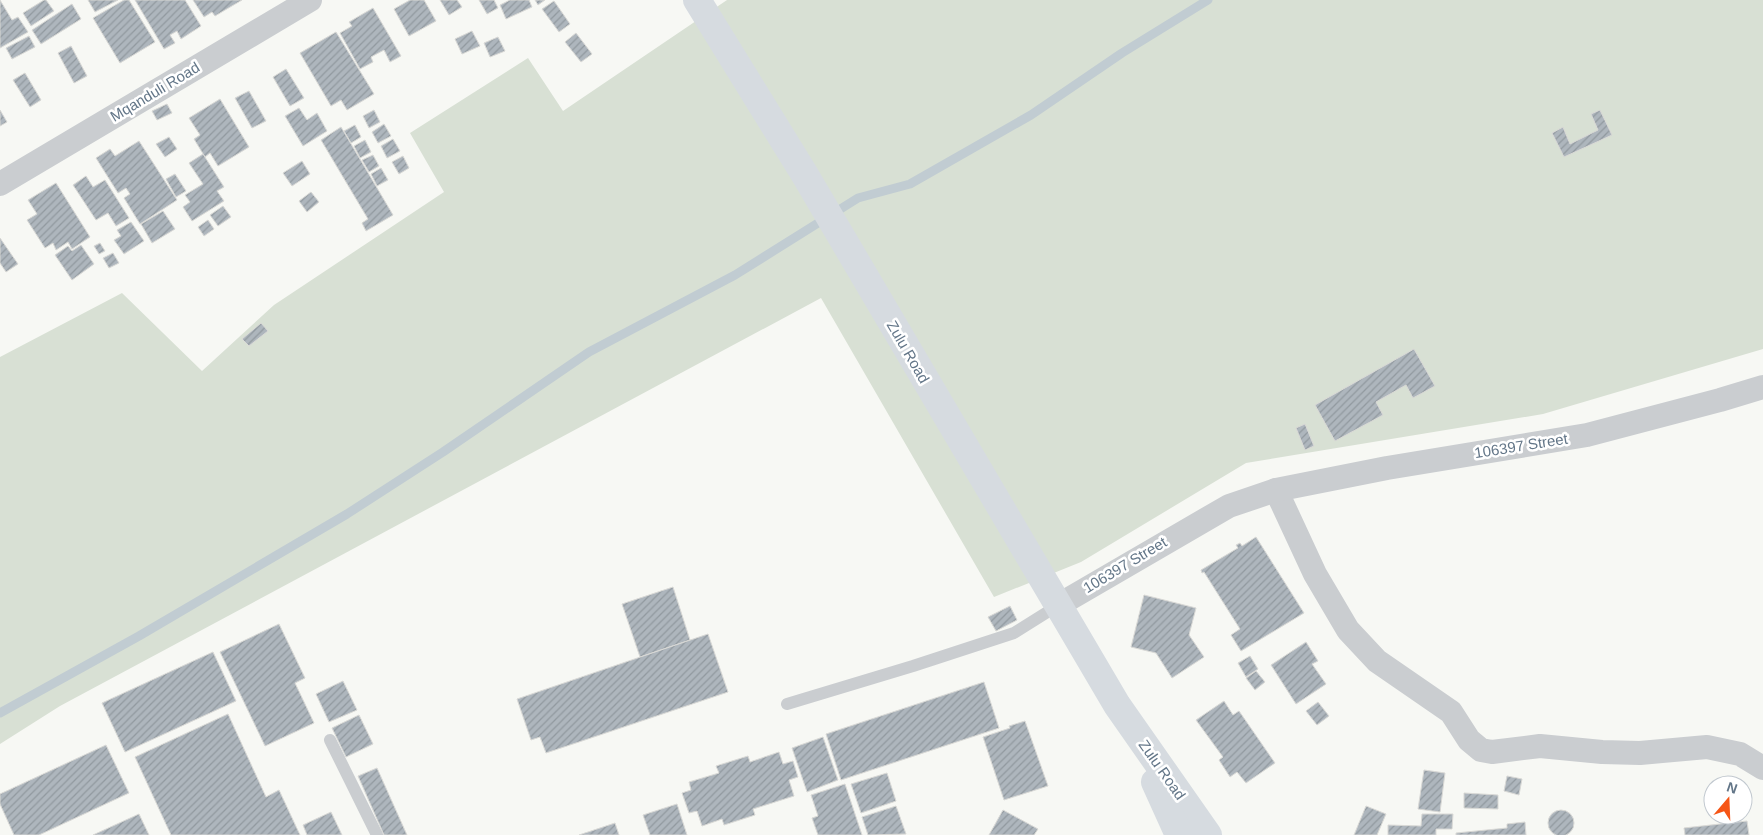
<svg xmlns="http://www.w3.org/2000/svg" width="1763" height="835" font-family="Arial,sans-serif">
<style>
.grass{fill:#d8e0d4}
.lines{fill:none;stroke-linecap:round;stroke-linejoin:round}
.stream{stroke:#c1ccd2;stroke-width:9}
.building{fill:url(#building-hatch);stroke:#d9d9d6}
.lane{stroke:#cacdd0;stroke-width:12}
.street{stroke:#cacdd0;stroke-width:24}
.secondary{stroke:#d6dbe0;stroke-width:28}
.labels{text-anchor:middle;stroke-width:5;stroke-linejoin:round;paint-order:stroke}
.street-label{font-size:15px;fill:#637688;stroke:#fff}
</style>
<defs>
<pattern id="building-hatch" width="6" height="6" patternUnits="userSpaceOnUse" patternTransform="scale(1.25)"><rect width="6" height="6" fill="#aeb6bd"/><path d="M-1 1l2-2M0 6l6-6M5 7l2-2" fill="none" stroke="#91999f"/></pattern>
</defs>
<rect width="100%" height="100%" fill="#f7f8f4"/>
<polygon class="grass" points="727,0 1763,0 1763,349 1543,414 1246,463 1081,562 994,597 821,298 60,706 0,744 0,357 122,293 202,371 274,305 444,192 410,133 528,58 563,111"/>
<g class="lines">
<polyline class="stream" points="0,713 139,636 347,514 443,452 589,352 735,275 858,198 910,184 1031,115 1122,53 1208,0"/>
</g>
<g class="building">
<polygon points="0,0 12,20 18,17 28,32 0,48"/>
<polygon points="44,0 46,0 54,11 31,26 23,13"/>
<polygon points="88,0 118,0 95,12"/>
<polygon points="124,0 129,0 155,42 120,63 93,18"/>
<polygon points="135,0 185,0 201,26 181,39 177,31 170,35 175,43 164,49"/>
<polygon points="193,0 242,0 215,16 212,12 204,17"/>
<polygon points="410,0 424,0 436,21 409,36 394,9"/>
<polygon points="440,0 457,0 462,7 449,15"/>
<polygon points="479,0 494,0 498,8 487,14"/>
<polygon points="510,0 529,0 532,7 506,19 500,5"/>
<polygon points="535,0 545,0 538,5"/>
<polygon points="554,1 570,24 559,32 542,9"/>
<polygon points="72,4 81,19 41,44 32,30"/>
<polygon points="373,8 401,56 390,62 384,50 371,57 373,62 360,69 340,33 352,26 349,22"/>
<polygon points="472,31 480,46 462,54 455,39"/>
<polygon points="336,32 374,94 347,110 341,100 331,106 300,53"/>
<polygon points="576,33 592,54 581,62 565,42"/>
<polygon points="29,36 35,47 12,59 6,48"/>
<polygon points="498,37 505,51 490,57 484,43"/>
<polygon points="71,46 87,76 74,83 58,53"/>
<polygon points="286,69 304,98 290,106 273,77"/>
<polygon points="25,73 41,100 30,107 13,80"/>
<polygon points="249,91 266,121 252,128 235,98"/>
<polygon points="220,99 249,147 218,166 210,153 205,157 194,139 200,135 189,118"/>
<polygon points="167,104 172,113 157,120 152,111"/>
<polygon points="299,108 307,120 317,113 327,131 303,146 285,116"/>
<polygon points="0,110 7,122 0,126"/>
<polygon points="374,110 380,122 369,128 363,116"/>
<polygon points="1600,110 1612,135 1564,157 1552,133 1563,127 1570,144 1598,130 1591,114"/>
<polygon points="384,124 391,136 378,143 372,132"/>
<polygon points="355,125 361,137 351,143 344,131"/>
<polygon points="341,127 393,215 366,231 362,223 368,219 321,140"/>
<polygon points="169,137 177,149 165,157 156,144"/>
<polygon points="393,139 400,151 387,158 381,146"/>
<polygon points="365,140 371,152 360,158 354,146"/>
<polygon points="139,141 177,200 140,224 124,198 130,194 126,188 118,193 96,158 110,149 115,156"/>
<polygon points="203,154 224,187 217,191 224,201 192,221 183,207 190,202 185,195 203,184 189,163"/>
<polygon points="373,155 379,166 369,172 362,160"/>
<polygon points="403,156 409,168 399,174 392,162"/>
<polygon points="302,161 310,174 292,186 283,173"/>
<polygon points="381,168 388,180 377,186 371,174"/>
<polygon points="175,174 186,191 176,197 166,179"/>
<polygon points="86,176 93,187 105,180 129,218 116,226 108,213 96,220 73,185"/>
<polygon points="56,183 90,237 72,249 68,242 56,250 53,243 45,248 27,220 37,214 28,200"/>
<polygon points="311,192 319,202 307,212 299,201"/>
<polygon points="223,206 231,217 218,226 210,215"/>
<polygon points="163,211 175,229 152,243 141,224"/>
<polygon points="208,220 214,229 204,236 198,227"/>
<polygon points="131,222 144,241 124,254 114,240 121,236 117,230"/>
<polygon points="0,238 18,264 6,272 0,263"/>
<polygon points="100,243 105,251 99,254 94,246"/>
<polygon points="81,245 94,264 72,280 55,255 68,246 72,251"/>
<polygon points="113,253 119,263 109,268 103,258"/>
<polygon points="261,323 268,331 249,346 242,339"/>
<polygon points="1414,349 1435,386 1413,398 1406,385 1376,402 1383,415 1335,441 1315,405"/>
<polygon points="1305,424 1314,446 1305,450 1296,428"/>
<polygon points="1256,537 1304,613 1241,651 1231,635 1240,629 1204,572 1202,573 1201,570 1238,548 1236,545 1240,543 1242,546"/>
<polygon points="673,587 690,640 640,657 622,604"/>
<polygon points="1144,595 1196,608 1189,635 1204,657 1172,678 1156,653 1131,647"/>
<polygon points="1010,606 1017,620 996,631 988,617"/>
<polygon points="279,624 305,678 295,683 314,723 265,746 220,652"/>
<polygon points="708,634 728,692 546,753 540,737 531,740 517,699"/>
<polygon points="1306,642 1318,661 1312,664 1326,684 1296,704 1271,665"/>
<polygon points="213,652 236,701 125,752 102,703"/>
<polygon points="1250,656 1258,669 1246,677 1238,663"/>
<polygon points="1256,671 1265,682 1255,690 1246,678"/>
<polygon points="343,681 357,710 329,722 316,694"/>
<polygon points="984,682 999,728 841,780 826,734"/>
<polygon points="1224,701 1233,715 1239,711 1275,763 1246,783 1237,772 1230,777 1219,760 1223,757 1196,720"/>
<polygon points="1318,702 1329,716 1317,725 1306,711"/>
<polygon points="228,714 266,797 279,790 300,835 171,835 135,757"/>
<polygon points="359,715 373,744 346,757 332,728"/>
<polygon points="1025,721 1048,786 1004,800 983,737 1010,728 1009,726"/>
<polygon points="823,737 838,780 807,792 792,748"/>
<polygon points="106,745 129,793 39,835 14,835 0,804 0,794"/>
<polygon points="779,752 783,764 793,761 798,777 789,780 794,796 753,809 755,815 724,825 722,819 702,826 697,811 689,813 682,793 691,790 689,782 719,773 716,766 748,756 750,762"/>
<polygon points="377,768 407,835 384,835 358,776"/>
<polygon points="1424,770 1445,773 1440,812 1418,809"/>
<polygon points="887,773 896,801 861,813 851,784"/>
<polygon points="1507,776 1522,779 1519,795 1504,791"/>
<polygon points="845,784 862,835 818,835 812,818 818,816 811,795"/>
<polygon points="1464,793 1498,795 1498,809 1464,808"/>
<polygon points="677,804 687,835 650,835 643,815"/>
<polygon points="896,806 906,834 868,835 862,817"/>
<polygon points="1366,806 1386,814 1377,835 1354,835"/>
<polygon points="1003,810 1038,829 1034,835 989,835"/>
<circle cx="1561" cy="823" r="13"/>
<polygon points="331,812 342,835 307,835 303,825"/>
<polygon points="139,814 149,835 93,835"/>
<polygon points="1422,814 1453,814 1452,829 1436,829 1436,835 1388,835 1388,825 1421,826"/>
<polygon points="1747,821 1749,835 1685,835 1684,828"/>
<polygon points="1525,822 1526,835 1456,835 1456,833 1507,828 1507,824"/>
<polygon points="615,823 619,835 579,835"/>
</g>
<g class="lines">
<g class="lane">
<polyline points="787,704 913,666 1014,633 1057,606"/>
<polyline points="330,740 377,835"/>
</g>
<g class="street">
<polyline points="0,184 310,0"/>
<polyline points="1276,490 1315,574 1348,630 1377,661 1451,712 1469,740 1481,750 1492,752 1540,746 1602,752 1640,753 1707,747 1740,754 1763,768"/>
<polyline points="1057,606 1229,506 1276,490 1387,468 1587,435 1720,400 1763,387"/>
</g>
<g class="secondary">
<polyline points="697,0 805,175 1117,705 1208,835"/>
<polyline points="1155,782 1179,835"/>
</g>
</g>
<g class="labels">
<g class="street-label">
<text transform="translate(155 92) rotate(-31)" y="5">Mqanduli Road</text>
<text transform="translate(908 352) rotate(60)" y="5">Zulu Road</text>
<text transform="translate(1521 446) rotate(-9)" y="5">106397 Street</text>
<text transform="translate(1125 565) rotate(-31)" y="5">106397 Street</text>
<text transform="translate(1162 770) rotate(55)" y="5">Zulu Road</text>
</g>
</g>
<g transform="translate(1728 800) rotate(19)"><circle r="24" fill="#ffffff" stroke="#c1c8cf"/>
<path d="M0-4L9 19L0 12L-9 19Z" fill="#f65516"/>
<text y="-8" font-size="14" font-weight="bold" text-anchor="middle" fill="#637688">N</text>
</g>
</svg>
